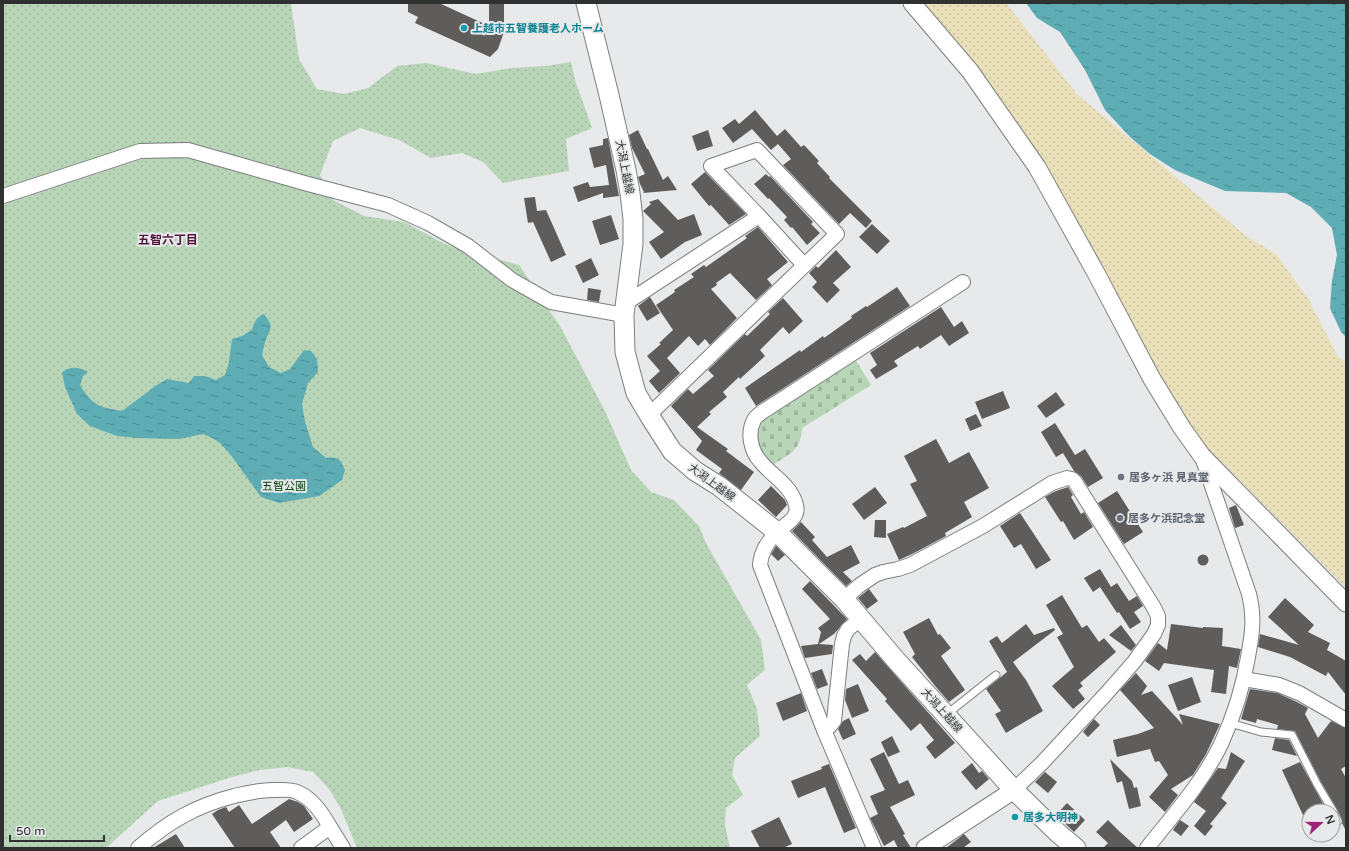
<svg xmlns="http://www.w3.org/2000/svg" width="1349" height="851" font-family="'Varela Round','Noto Sans JP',sans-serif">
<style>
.sand{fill:url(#sand-dots)}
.cemetery{fill:url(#cemetery-stones)}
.park{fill:url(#park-dots)}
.water{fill:url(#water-ripples)}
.building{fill:#5e5d5b}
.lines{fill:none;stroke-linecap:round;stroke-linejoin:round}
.service-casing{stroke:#7c7e7f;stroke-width:9}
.minor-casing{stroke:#7c7e7f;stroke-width:16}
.tertiary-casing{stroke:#7c7e7f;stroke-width:19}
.secondary-casing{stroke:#7c7e7f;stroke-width:21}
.service{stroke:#fff;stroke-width:7}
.minor{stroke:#fff;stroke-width:14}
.tertiary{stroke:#fff;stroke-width:17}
.secondary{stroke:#fff;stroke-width:19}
.culture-dot{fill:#0f9aa8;stroke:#e7e9eb;stroke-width:1.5}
.worship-dot{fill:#6b7280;stroke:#e7e9eb;stroke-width:1.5}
.labels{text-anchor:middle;stroke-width:4;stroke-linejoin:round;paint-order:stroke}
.culture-label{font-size:11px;font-weight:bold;fill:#0d838f;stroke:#e7e9eb;text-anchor:start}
.street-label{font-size:11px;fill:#2f3030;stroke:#e7e9eb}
.worship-label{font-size:11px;font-weight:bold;fill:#5b616d;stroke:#e7e9eb;text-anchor:start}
.park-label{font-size:11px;fill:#034408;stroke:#e7e9eb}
.neighbourhood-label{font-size:12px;font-weight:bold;fill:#52173e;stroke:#e7e9eb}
</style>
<defs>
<pattern id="sand-dots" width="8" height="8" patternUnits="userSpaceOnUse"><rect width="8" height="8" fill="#e9e0ba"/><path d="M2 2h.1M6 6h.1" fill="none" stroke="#c8c0a0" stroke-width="1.8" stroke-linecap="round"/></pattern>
<pattern id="cemetery-stones" width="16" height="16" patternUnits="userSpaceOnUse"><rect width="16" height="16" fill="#b8d6b7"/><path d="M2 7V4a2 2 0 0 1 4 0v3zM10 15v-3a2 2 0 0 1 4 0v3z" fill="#9eb89e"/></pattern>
<pattern id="park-dots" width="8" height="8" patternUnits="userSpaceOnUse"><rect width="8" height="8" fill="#b8d6b7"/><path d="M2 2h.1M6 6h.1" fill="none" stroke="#9eb89e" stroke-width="1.8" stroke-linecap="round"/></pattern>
<pattern id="water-ripples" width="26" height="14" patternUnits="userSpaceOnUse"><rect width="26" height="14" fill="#5eacb4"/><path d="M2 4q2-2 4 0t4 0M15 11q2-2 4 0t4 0" fill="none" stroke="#4e8c93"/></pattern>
</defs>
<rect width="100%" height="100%" fill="#e7e9eb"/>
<polygon class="sand" points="923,3 1006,3 1077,94 1246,236 1276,254 1309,300 1338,357 1346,362 1346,588 1221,461 1201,442 1175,403 1045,164"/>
<path class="cemetery" d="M855,359L871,385L802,428C801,451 789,454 773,465C757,447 752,439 765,417Z"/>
<polygon class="park" points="3,3 291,3 299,59 317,89 344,94 368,88 397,66 426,63 476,74 511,68 546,66 571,62 575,80 592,128 566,139 569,171 503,183 483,162 462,153 431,158 399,140 360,128 333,141 320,175 333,200 364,216 404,222 447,245 519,265 560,326 605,411 631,470 651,492 674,500 699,526 706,543 761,640 765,670 747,685 757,709 760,736 735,758 732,775 743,795 726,808 725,825 730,848 357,848 340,807 329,789 313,772 287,767 260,770 232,777 158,801 106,848 3,848"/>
<g class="water">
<polygon points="1026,3 1346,3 1346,337 1341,332 1330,308 1332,281 1337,255 1332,228 1311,207 1286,193 1225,191 1175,170 1150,154 1130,137 1105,110 1085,70 1060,32 1037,18"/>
<path d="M264,314C275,328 270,328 265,342C264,346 263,351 262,355L269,367L281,373L290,369L304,350L311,351L317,359L318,372L308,383L302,404L305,422L313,447L326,458C339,456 340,459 345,470L342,480L319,496L279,503L261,497L230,454L219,442L212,438L203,434L179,439L137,438L117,436L90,426L77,414L65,387L62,372C71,366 79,367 88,372L83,376L80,385C93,406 99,407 122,411L157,385L167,379L189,383L194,376H205L216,380L225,375L229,362L232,339L242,336L252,330C254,323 256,317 264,314Z"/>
</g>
<g class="building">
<polygon points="408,3 439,3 489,26 489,3 504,3 504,32 498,49 490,57 415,23 418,17 408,12"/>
<polygon points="755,110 777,136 785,129 801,147 804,145 819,161 817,163 830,177 829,178 872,221 866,228 850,213 839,224 783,165 791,159 778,144 771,150 752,129 733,143 722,128 735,119 739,124"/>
<polygon points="638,130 647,149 648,149 663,180 668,176 677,190 643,193 644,192 640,184 638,177 645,174 632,148 629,135"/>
<polygon points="708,130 713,146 697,151 692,136"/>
<polygon points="608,138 619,196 603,198 603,193 578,202 573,187 588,182 590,187 609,185 606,165 594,168 589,148 603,145 603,139"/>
<polygon points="705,172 746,214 729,225 711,205 709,206 691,184"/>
<polygon points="766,174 769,177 770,176 813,222 811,224 820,233 807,245 792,227 791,228 784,220 787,217 769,198 768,199 754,184"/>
<polygon points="535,197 537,211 546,210 566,255 551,262 533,222 528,223 524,198"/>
<polygon points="658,199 678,220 694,214 702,235 685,242 661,259 649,242 664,232 643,211 651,204 649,202"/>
<polygon points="611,215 619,239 600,245 592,221"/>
<polygon points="872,224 890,241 877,254 859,237"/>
<polygon points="758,227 788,262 767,279 772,285 756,300 730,273 716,283 717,285 711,289 737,318 710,345 705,339 698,346 689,336 667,358 680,373 659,393 649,381 660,371 647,356 661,344 659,343 673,330 656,305 675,292 674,290 694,277 691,274 704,265 706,267 747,238 745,236"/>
<polygon points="836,250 851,267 833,283 840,290 827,303 812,287 817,282 809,273 816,266 818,268"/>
<polygon points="591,258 599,275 583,283 575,266"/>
<polygon points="897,287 910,306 756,406 745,388 800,350 801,352 823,336 824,338 852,318 851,316 866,306 867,307"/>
<polygon points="588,288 601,290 599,302 587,300"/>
<polygon points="650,297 660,313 647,321 638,306"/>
<polygon points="783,298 803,321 789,334 783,327 760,350 765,356 740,379 739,377 723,392 727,397 709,412 711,414 697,427 728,449 726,451 754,472 741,490 719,473 722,469 696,450 702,441 671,406 688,389 693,394 714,376 708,370 745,334 747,336 770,314 768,312"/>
<polygon points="941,307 954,327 962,321 969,333 949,346 941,335 920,349 918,346 894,361 898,366 876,379 870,370 877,365 870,353"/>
<polygon points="1003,391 1010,408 982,419 975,402"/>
<polygon points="1056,392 1065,405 1046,418 1037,406"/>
<polygon points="976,414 982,426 970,431 965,419"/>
<polygon points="1055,423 1075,455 1085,449 1103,478 1088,487 1081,476 1074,471 1063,453 1056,457 1041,432"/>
<polygon points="936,439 949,463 969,452 989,488 964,502 972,517 945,533 946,536 914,553 899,560 887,534 903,527 904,528 927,516 910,484 917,481 904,456"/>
<polygon points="771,486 785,500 787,505 776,517 758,500"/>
<polygon points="875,487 887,503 864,520 852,504"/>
<polygon points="1068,487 1073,495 1071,497 1081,514 1084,512 1093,527 1074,540 1063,521 1061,522 1045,497 1056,491"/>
<polygon points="1117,491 1143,532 1124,544 1098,503"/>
<polygon points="1236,505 1244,525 1235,528 1229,508"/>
<polygon points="1020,513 1051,560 1036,569 1021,544 1014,548 1000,526"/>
<polygon points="875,520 886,520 886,538 874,537"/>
<polygon points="801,522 815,537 812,540 827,557 851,545 860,563 843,572 852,581 846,586 792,531"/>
<polygon points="776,546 785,555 778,561 771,554"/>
<circle cx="1203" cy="560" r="5.5"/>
<polygon points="1100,569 1111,587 1117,583 1129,601 1137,596 1143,606 1134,612 1141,622 1130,629 1119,612 1117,613 1100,587 1093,592 1084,578"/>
<polygon points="810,581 847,619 834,634 819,644 833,645 832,654 805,658 801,646 818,644 821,632 818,628 830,619 802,589"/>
<polygon points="869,589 878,601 867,609 858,598"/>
<polygon points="1062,595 1082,628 1087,625 1099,642 1104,638 1116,652 1080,683 1083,686 1078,690 1085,699 1073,709 1052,686 1074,667 1057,637 1063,634 1046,605"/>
<polygon points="1285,598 1314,625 1308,632 1330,643 1327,650 1346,661 1346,695 1328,672 1326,676 1290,657 1258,647 1260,634 1299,645 1268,617"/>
<polygon points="929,618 938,635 940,634 951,648 941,656 965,690 949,702 936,687 912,657 915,654 903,632"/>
<polygon points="1026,624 1034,635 1054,628 1055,630 1013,662 1026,680 1043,711 1006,733 995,714 1001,711 986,689 1007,672 989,641 997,636 1002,643"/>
<polygon points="1171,624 1203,628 1203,627 1223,628 1222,646 1241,649 1237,668 1229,666 1226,694 1211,692 1214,670 1164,663 1159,671 1145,661 1158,643 1167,650"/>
<polygon points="1121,625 1136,645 1131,651 1109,635"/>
<polygon points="875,652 955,743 935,759 926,747 934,740 920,723 911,731 885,701 887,699 852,660 860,654 866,661"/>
<polygon points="822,669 828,685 817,689 811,673"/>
<polygon points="1136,673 1147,686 1141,695 1152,691 1183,725 1179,714 1220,724 1206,754 1193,775 1171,789 1178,795 1165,812 1149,797 1168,775 1159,761 1155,762 1150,749 1117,757 1113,740 1138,734 1154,728 1120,690"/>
<polygon points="1192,677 1201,702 1178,711 1168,685"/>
<polygon points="858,684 869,711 852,718 845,700 846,689"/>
<polygon points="1250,689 1277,693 1295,701 1308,708 1305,714 1318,738 1331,721 1346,728 1346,766 1341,769 1346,778 1346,831 1342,823 1342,819 1337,809 1321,782 1295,731 1277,729 1278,725 1257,719 1256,723 1241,719"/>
<polygon points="801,693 807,711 783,721 776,703"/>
<polygon points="849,718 856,734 843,740 838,729 843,721"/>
<polygon points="1094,719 1100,725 1088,737 1083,732"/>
<polygon points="892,736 900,752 888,757 881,742"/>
<polygon points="1275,738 1289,740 1297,756 1272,750"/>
<polygon points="884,752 899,784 908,780 915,795 890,807 905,834 903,835 911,848 898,848 894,840 884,846 870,818 878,814 870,796 885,790 870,759"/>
<polygon points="1231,752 1245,761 1221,798 1227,803 1210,824 1213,826 1205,836 1194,826 1206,811 1194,802 1218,768 1226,769"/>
<polygon points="1110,759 1132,781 1134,788 1137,787 1141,806 1129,809 1122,781 1117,783"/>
<polygon points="1300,762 1327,811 1309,811 1309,828 1282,770"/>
<polygon points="972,763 979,773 982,771 989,779 976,790 961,772"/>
<polygon points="829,764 856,828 844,833 825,787 798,798 791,781 822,769 821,767"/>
<polygon points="1045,772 1057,782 1048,793 1035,782"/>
<polygon points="289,799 298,802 304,806 313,819 294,832 286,820 270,832 281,848 235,848 212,814 218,810 226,807 229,812 239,805 252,824"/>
<polygon points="1067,803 1085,820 1074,832 1056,815"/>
<polygon points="779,817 792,844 783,848 760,848 751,831"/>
<polygon points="1108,820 1120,832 1138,848 1103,848 1108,843 1096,832"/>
<polygon points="1180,820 1189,826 1181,836 1173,830"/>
<polygon points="176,834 185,848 153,848"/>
<polygon points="964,834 971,842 963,848 946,848"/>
</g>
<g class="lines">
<defs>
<g id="service">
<polyline points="947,714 996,675"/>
<polyline points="1230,723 1261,732 1292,735 1317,784 1333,811"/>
<polyline points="1333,811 1338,821"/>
</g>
<g id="minor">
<polyline points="3,196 140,151 188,150 308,184 388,205 428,223 468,246 512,280 551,302 624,315"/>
<polyline points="626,303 759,216"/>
<polyline points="649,415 837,234 757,150 711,166 759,216 804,265"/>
<polyline points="844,599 860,585 875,575 883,572 898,569 910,565 983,526 1052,483 1067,478 1072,479 1075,482 1153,606 1158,616 1158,625 1154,634 1134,662 1105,695 1042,763 1014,790"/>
<polyline points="1244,679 1279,685 1299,693 1346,720"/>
<polyline points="824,730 830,726 834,721 842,644 844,636 848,629 861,619"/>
<polyline points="330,827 343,848"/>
<path d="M138,848C168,822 195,806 234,796C247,793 259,790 273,790C280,790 291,789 297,792C313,799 322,813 330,827L301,848"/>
<path d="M874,848L824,730L760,565C761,552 767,543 776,533C783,525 800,519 796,505C791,485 772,476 760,461C751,451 747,433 754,420C755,417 760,414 762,412L963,282"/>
<path d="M1147,848C1173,815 1203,782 1221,744C1234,716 1243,688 1248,657C1252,635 1255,617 1249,594L1202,457"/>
</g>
<g id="tertiary">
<polyline points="912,3 970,71 1037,167 1096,273 1152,379 1182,428 1202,456 1346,603"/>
<polyline points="925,848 1014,790"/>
</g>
<polyline id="secondary" points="586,3 609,95 626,170 630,193 633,219 633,244 624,315 625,352 636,393 649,415 672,451 695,471 719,486 777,532 844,599 895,659 1014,790 1059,834 1076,848"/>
</defs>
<use href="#service" class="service-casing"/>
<use href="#minor" class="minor-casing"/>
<use href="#tertiary" class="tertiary-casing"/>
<use href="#secondary" class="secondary-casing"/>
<use href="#service" class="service"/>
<use href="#minor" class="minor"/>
<use href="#tertiary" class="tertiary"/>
<use href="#secondary" class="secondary"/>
</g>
<g class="culture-dot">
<circle cx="464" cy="28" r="4"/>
<circle cx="1015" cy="817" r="4"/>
</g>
<g class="worship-dot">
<circle cx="1121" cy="477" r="4"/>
<circle cx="1120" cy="518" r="4"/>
</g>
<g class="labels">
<g class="culture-label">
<text x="472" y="32">上越市五智養護老人ホーム</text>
<text x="1023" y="821">居多大明神</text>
</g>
<g class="street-label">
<text transform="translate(625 167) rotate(79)" y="4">大潟上越線</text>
<text transform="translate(712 482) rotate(36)" y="4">大潟上越線</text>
<text transform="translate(942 710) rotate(48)" y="4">大潟上越線</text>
</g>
<g class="worship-label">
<text x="1129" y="481">居多ヶ浜 見真堂</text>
<text x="1128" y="522">居多ケ浜記念堂</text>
</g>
<g class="park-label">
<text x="284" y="490">五智公園</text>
</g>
<g class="neighbourhood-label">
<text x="168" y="244">五智六丁目</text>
</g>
</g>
<rect width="1349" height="851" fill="none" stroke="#2f3030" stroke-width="8"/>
<g transform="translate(1321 823) rotate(69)"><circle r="19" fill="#e7e9eb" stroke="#9d9fa0"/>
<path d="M0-3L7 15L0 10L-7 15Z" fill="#9f2378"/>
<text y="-6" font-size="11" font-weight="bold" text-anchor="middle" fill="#2f3030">N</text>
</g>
<path d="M10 835v6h94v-6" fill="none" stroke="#2f3030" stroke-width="2"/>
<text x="16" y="835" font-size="12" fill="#2f3030" stroke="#e7e9eb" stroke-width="3" paint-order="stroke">50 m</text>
</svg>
